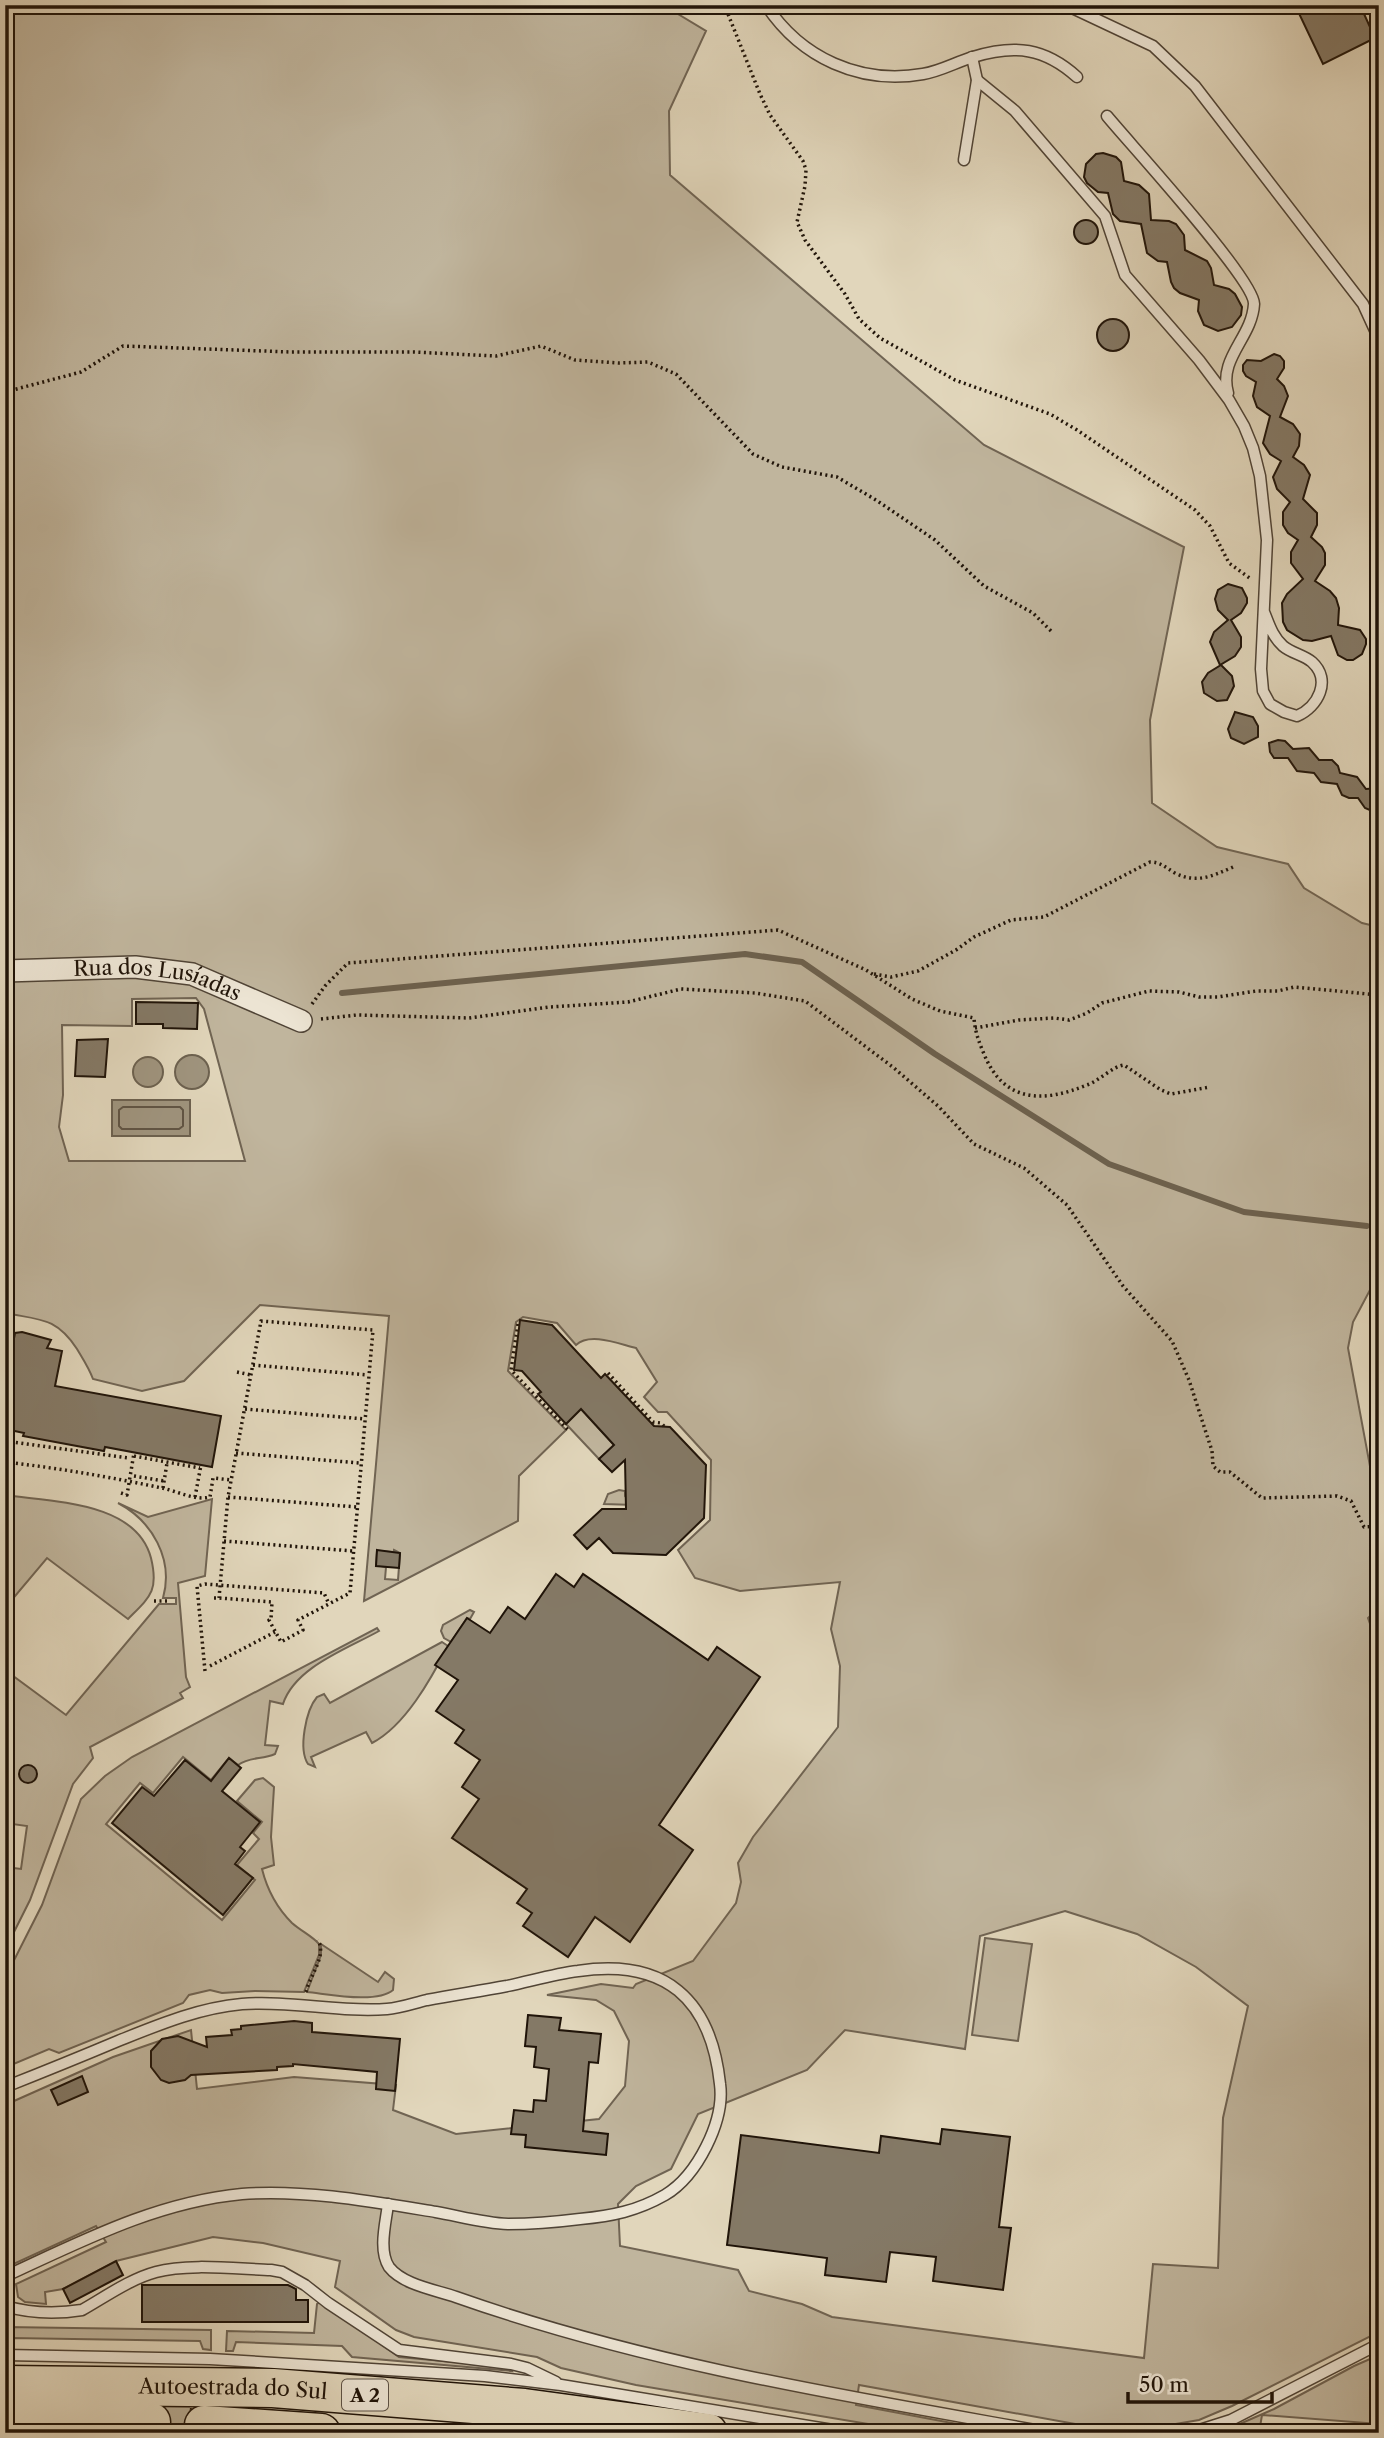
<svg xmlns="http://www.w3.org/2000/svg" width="1384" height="2438" font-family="'Libre Caslon Text',serif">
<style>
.green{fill:#c0b59d;stroke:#706453;stroke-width:2;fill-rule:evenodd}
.water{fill:#9f947e;stroke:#6c614f;stroke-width:2}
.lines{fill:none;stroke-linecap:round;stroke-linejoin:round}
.shore{stroke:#605444;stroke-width:2}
.stream{stroke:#6c614f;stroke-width:6}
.building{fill:#847966;stroke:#201409;stroke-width:2}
.highway-tunnel{stroke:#baaf97;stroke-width:38;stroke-dasharray:38 19;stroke-linecap:butt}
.lane-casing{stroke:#504436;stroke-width:13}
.street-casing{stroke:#504436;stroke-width:24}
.highway-casing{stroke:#201409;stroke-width:41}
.path{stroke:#201409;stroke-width:3.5;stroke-dasharray:2 3.5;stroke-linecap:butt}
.lane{stroke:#ece4d3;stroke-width:10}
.street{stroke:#ece4d3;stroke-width:21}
.highway{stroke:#e1d6bb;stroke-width:38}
.labels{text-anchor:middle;stroke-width:7;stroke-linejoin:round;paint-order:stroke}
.shield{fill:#ece4d3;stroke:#5d5246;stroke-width:2}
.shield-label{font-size:19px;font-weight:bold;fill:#201409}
.street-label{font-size:21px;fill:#201409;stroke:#ece4d3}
</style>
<rect width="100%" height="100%" fill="#e1d6bb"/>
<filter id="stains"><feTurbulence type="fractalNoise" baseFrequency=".00286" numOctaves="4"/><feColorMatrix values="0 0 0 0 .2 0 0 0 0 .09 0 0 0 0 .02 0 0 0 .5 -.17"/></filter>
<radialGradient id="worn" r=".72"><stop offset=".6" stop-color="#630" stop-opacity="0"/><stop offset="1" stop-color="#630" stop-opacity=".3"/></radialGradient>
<g class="green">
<path d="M5,5H668V8L706,31L669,111L670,175L984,445L1184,547L1150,720L1152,803L1217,847L1288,864L1304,888L1362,923L1379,927V1273L1353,1322L1348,1348L1375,1493L1377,1552L1379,1556V1608L1368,1618L1379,1649V2332L1232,2406L1199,2420L1158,2427L1103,2429L859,2385L856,2405L1005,2433H922L636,2385L561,2368L537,2357L414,2337L396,2330L335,2287L340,2261L263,2243L213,2237L116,2261L63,2289L45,2292L46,2304L25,2302L18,2297L16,2284L106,2242L96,2226L5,2268V2105L113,2057L191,2030L197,2089L294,2077L396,2085L393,2110L456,2134L599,2119L625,2086L629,2041L614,2011L596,2000L547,1995L601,1984L633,1988L636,1984L693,1961L736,1903L741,1882L738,1863L753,1837L838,1727L840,1666L831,1629L840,1582L740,1591L695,1578L678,1550L710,1520L711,1460L667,1412H658L644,1397L657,1382L636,1348C619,1344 590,1332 576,1345L557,1323L523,1317L516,1322L508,1371L566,1430L519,1476L518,1521L364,1601L389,1316L260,1305L184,1381L142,1391L93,1379C89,1368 83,1359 77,1349C56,1317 40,1320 5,1313ZM196,998L204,1009L245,1161H69L59,1127L63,1095L62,1025L132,1026V999ZM394,1550L400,1553L398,1580L385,1579L386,1567L376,1565L377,1551L394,1552ZM1065,1911L1137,1934L1196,1967L1248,2006L1223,2118L1218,2268L1153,2264L1144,2358L832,2317L802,2304L749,2291L738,2270L620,2246L618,2204L636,2186L671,2169L698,2114L807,2070L845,2030L965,2049L980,1936Z"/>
<polygon points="581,1409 614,1445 599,1459 566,1424"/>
<polygon points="619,1490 625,1491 625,1496 634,1505 604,1504 608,1494"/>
<path d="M5,1495C52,1502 136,1501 151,1558C159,1591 150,1597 128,1619L47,1558L5,1608Z"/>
<path d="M212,1499L205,1576L178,1583L186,1677L190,1687L180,1693L183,1698L90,1747L93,1758L73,1784L30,1900L5,1950V1867L21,1869L27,1826L5,1823V1670L66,1715L159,1604H176V1598H163C174,1559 152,1521 118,1503L148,1517Z"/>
<polygon points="470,1610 474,1612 470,1619 467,1618 451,1642 444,1638 441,1631 443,1625"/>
<path d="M377,1628L379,1631C347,1649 295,1667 283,1704L270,1701L265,1745L278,1746L275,1754C262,1760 251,1756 238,1765L229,1758L211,1780L183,1757L153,1793L140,1783L106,1824L222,1920L255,1880L237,1865L259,1839L253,1833L262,1822L237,1801L255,1780L263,1778L274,1787L271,1837L274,1865L262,1869C267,1889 277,1908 292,1923C301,1931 312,1936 319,1944V1955L304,1992L255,1991L222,1993L210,1990L189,1995L183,2003L59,2053L49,2049L11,2065L5,2074V1978L42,1905L81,1799L105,1776L132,1757Z"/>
<path d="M442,1642L448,1646C431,1679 405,1726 372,1743L366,1732L311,1757L315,1767L308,1764C298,1749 306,1710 317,1697L324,1694L330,1703Z"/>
<polygon points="985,1938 1032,1944 1018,2041 972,2035"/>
<path d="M321,1944L378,1982L385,1972L394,1979L393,1990C377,2004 328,1994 307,1992L321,1955Z"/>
<polygon points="321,2301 399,2357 510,2367 512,2371 352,2357 342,2346 236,2342 233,2351 226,2351 227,2331 314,2333 317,2304"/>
<polygon points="5,2327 211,2330 211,2350 203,2349 200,2341 10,2338 5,2343"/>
<polygon points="1379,2355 1379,2424 1262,2415 1259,2433 1219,2433 1274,2409 1354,2366"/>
</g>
<g class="water">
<circle cx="192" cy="1072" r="17"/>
<circle cx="148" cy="1072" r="15"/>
<rect x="112" y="1100" width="78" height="36"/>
</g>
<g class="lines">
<polygon class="shore" points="123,1107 180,1107 183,1110 183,1126 179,1129 122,1129 119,1126 119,1110"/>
<polyline class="stream" points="342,993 745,954 802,962 935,1054 1109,1164 1244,1212 1367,1226"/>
</g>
<g class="building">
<polygon points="1295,5 1360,5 1375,38 1323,64"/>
<polygon points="1103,153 1116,157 1121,162 1124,181 1139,185 1149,194 1151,220 1169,221 1176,224 1184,235 1185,250 1207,261 1211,268 1214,285 1229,289 1235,294 1242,307 1241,315 1232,327 1218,331 1204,325 1198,311 1199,300 1180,293 1174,288 1171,282 1167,262 1158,261 1147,253 1141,224 1120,221 1113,214 1108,193 1098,192 1087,183 1084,177 1086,164 1096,154"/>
<circle cx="1086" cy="232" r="12"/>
<circle cx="1113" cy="335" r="16"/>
<polygon points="1274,354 1280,356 1284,361 1284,368 1277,379 1284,386 1288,396 1280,417 1293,424 1300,434 1299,446 1293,457 1304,465 1310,475 1303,499 1317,513 1317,525 1311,537 1322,547 1325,553 1325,565 1315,581 1330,591 1336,598 1339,608 1338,625 1360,630 1366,639 1366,644 1362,654 1353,660 1347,660 1338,655 1331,636 1312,641 1303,640 1287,630 1283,622 1282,603 1287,594 1303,579 1291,563 1291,552 1298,540 1288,533 1283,525 1283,512 1290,502 1277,489 1273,477 1281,461 1270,454 1263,443 1270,416 1257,407 1253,396 1256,382 1246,376 1243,371 1243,365 1247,360 1261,361"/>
<polygon points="1228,584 1242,588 1247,598 1247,603 1241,613 1231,620 1241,637 1241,647 1235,656 1220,665 1210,642 1214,632 1228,620 1218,610 1215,599 1218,590"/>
<polygon points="1221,665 1232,676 1234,686 1227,700 1217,701 1204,693 1202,682 1208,673"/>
<polygon points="1235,712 1253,717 1258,726 1258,737 1244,744 1231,738 1228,729"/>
<polygon points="1278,740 1285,741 1293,749 1309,748 1319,760 1332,760 1338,766 1340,773 1357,777 1366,789 1379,788 1379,814 1365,808 1358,798 1349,798 1342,795 1337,784 1321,782 1314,773 1297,771 1288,758 1274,758 1270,752 1269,743"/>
<polygon points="136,1002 198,1003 197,1029 163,1028 163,1024 136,1024"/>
<polygon points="108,1039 105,1077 75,1076 77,1040"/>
<polygon points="520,1320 552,1325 601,1378 605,1374 654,1426 670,1427 706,1465 704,1518 666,1555 613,1553 599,1538 587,1549 574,1535 602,1509 626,1509 625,1460 612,1472 599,1459 614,1445 581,1409 566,1424 538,1394 541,1392 522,1371 514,1370"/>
<polygon points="22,1332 51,1340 47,1348 62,1351 55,1386 221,1416 212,1467 105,1447 104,1451 23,1436 24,1433 5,1429 5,1386 15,1333"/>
<polygon points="377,1550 400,1553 399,1568 376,1566"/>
<polygon points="556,1574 574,1587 583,1574 708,1660 717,1647 760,1677 659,1825 693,1850 630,1942 595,1917 568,1957 523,1926 532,1913 517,1903 527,1889 452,1838 479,1799 462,1787 480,1760 455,1743 464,1730 436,1711 458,1680 435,1665 467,1618 490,1633 508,1607 525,1619"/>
<polygon points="229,1758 241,1768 222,1791 260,1822 240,1847 245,1851 235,1864 253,1878 223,1915 112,1823 142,1787 154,1796 185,1760 211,1781"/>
<circle cx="28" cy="1774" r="9"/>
<polygon points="528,2015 561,2018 559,2030 601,2034 598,2063 589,2062 583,2131 608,2134 606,2155 525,2147 526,2135 511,2134 514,2110 533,2112 534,2100 546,2101 549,2069 534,2067 536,2047 525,2046"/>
<polygon points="294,2021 312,2023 312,2032 400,2039 395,2091 376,2089 377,2072 293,2064 293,2066 277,2067 277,2070 191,2075 185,2080 169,2083 161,2080 151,2067 151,2051 162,2039 178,2036 207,2047 206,2037 232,2035 231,2030 241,2029 241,2026"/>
<polygon points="82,2076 88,2092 58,2105 51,2090"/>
<polygon points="942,2129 1010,2137 999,2227 1011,2228 1003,2290 933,2281 936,2257 890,2252 886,2282 825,2275 827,2258 727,2245 741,2135 879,2153 881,2136 940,2144"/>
<polygon points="116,2261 123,2275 70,2303 63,2289"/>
<polygon points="142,2285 288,2285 296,2289 296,2300 308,2300 308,2322 142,2322"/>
<polygon points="168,2409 190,2409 186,2413 182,2423 184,2433 170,2433 173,2421"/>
</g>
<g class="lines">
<polyline class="highway-tunnel" points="151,2422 204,2425"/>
<defs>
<g id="lane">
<path d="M766,5C801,58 860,85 923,74C941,71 956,62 973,57C1015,44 1045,48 1077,77"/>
<polyline points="1066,5 1153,46 1195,86 1363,304 1379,339"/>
<path d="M977,80L1015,111L1105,216L1125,275L1199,360L1229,400L1244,426L1253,448L1260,476L1267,540L1261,669L1263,691L1270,704L1284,712L1297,716C1318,707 1332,680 1312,662C1304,655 1291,653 1283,646C1272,636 1269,624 1264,612"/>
<path d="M1107,116C1130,144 1255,280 1254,304C1252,338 1218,358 1228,393"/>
<polyline points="964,160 977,80 972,57"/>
<path d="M5,2087C43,2072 80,2057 118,2041C158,2025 198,2008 242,2004C290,2000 341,2013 387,2009C401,2008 414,2003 427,2000C454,1995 480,1991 507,1986C531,1981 554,1974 578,1971C665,1958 711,1999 720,2084C725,2121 697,2176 665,2195C637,2211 612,2216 580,2219C556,2222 532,2224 508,2224C484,2223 459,2216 436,2212C375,2202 304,2189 242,2194C157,2202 82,2241 6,2276"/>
<path d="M388,2204C386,2222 378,2250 389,2267C403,2285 436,2290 456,2297C649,2365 851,2397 1052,2433"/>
<path d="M5,2306C29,2313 57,2314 82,2310C105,2297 130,2279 156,2272C187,2263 238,2269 271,2270L282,2272L305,2285L328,2303L399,2350L511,2364L527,2368L556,2382"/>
<polyline points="5,2355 210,2359 485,2376 561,2385 851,2433"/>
<polyline points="1190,2433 1231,2420 1379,2344"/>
</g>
<g id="street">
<path id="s1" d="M5,971L135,967L192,974L301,1021"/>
</g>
<g id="highway">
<path id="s2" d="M5,2385L273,2388L524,2408L708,2433"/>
<polyline points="5,2422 151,2422"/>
<polyline points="204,2425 321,2433"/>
</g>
</defs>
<use href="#lane" class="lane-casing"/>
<use href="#street" class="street-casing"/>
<use href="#highway" class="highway-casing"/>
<g class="path">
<polyline points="722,5 728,14 760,94 770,115 803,161 806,170 805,186 797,222 805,240 845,294 859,319 880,338 955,380 1050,414 1077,430 1195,510 1210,526 1229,563 1251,579"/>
<polyline points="5,392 81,372 123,346 291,352 413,352 496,356 541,346 575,360 618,363 648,362 676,374 753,454 782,467 837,477 876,500 935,540 984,586 1033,613 1052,632"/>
<path d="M874,974L891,977L918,971L956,950L974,937L1011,920L1044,917L1150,862C1161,862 1166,868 1175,873C1196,884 1213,876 1233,867"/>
<path d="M312,1004L325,986L348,963L778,930L866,970L912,999L940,1011L974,1018C975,1032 979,1042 984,1054C1004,1103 1043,1103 1087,1085C1099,1081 1113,1066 1124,1065L1161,1090L1171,1094L1210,1087"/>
<polyline points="321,1019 357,1015 469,1018 550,1007 628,1002 681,989 755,993 805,1001 894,1068 938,1106 974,1144 1024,1168 1067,1205 1123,1286 1172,1341 1189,1380 1212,1451 1213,1466 1220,1472 1230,1472 1262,1498 1337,1496 1351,1501 1364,1527 1379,1526"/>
<polyline points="975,1028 1019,1020 1054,1018 1069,1020 1087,1013 1102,1003 1149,991 1179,992 1199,997 1218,997 1256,991 1278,991 1294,987 1379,995"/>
<polyline points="518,1324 511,1370 569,1431"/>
<polyline points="253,1365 368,1375"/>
<polyline points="237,1372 251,1375"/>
<polyline points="608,1373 653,1422 661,1423 665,1427"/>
<polyline points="245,1409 365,1419"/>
<polyline points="5,1441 129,1458"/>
<polyline points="236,1453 360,1463"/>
<polyline points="134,1456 200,1468"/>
<path d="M5,1462C58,1468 110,1477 162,1488C177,1491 195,1501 210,1497L213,1478L232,1480"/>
<polyline points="134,1476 164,1481"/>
<polyline points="163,1488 167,1463"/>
<polyline points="121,1493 127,1495 134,1453"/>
<polyline points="195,1497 201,1465"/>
<polyline points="228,1497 357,1507"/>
<polyline points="224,1541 353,1551"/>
<polyline points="214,1598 219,1598 272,1602 271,1619 269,1620 281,1642 303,1630 298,1620 350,1593 373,1330 261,1321 228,1497 219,1598"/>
<polyline points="154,1601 170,1601"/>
<polyline points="210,1666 275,1632"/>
<polyline points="205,1671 197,1586 205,1584 324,1593 329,1604"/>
<path d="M306,1992C310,1975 327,1956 318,1940"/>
</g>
<use href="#lane" class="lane"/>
<use href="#street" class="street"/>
<use href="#highway" class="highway"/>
</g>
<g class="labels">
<rect class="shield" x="342" y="2379.5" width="46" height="31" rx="5"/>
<g class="shield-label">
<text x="365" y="2402">A 2</text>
</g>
<g class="street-label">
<text dy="7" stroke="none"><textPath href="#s1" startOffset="154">Rua dos Lusíadas</textPath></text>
<text dy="7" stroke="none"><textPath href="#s2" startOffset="228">Autoestrada do Sul</textPath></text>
</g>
</g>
<rect width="1384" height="2438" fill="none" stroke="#e1d6bb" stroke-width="28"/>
<rect x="7" y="7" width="1370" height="2424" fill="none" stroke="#201409" stroke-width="3.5"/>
<rect x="14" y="14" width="1356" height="2410" fill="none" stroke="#201409" stroke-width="2"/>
<path d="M1128 2392v10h144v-10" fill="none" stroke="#201409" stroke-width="3.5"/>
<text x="1139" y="2392" font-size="21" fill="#201409" stroke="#ece4d3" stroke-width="5" paint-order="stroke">50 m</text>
<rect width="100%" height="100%" filter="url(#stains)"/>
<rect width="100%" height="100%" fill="url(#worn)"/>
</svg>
